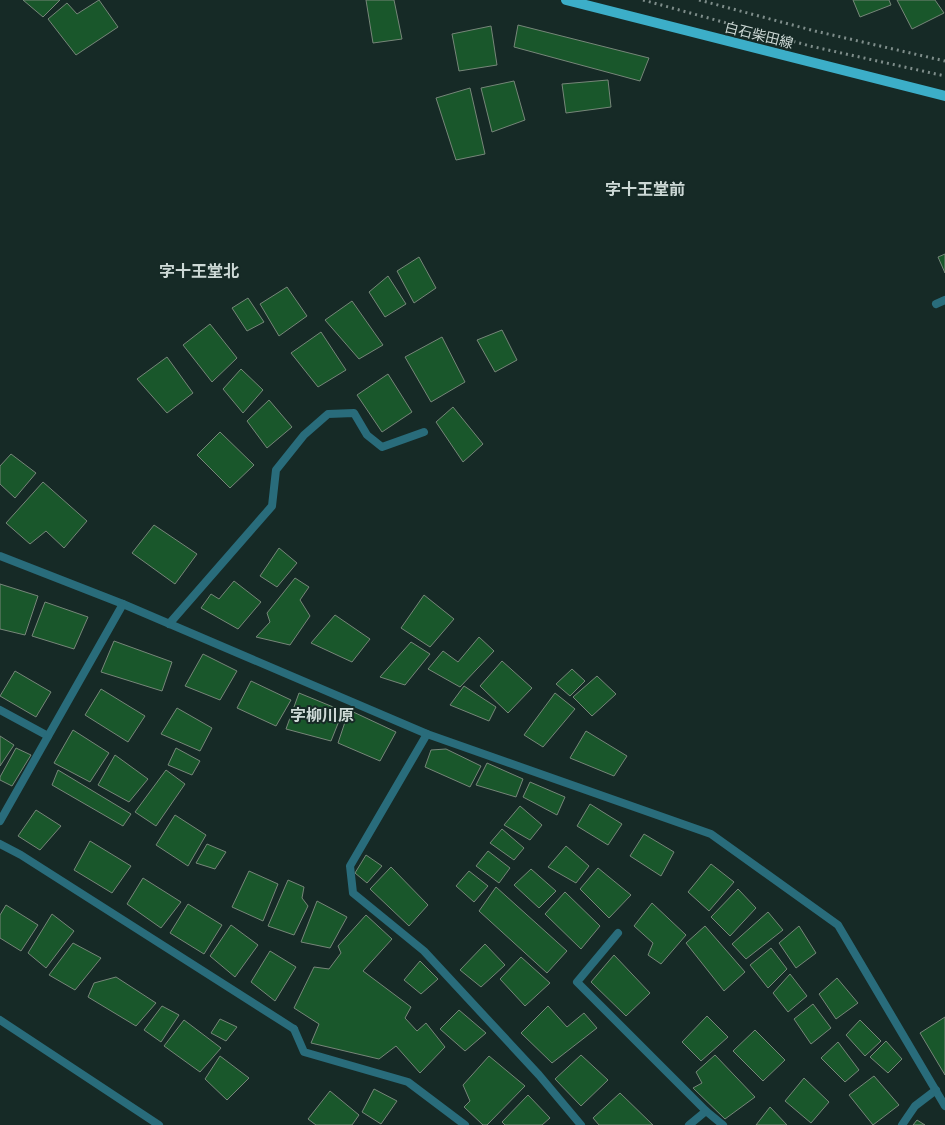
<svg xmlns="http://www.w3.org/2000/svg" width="945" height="1125" font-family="Figtree,'Noto Sans JP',sans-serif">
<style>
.building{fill:#19572b;stroke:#768679}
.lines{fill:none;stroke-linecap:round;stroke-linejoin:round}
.service{stroke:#296c7b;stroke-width:8}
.minor{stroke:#296c7b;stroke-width:8}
.primary{stroke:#3caec8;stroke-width:10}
.rail{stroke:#7e8d8a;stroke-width:3;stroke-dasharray:2 4;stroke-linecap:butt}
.labels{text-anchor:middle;stroke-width:4;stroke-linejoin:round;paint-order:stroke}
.street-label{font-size:14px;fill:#ccd8d5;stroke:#162a26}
.quarter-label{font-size:16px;font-weight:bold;fill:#ccd8d5;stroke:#162a26}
</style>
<rect width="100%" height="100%" fill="#162a26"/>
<g class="building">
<polygon points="23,0 60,0 43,17"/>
<polygon points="99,0 118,27 76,55 48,19 67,3 77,14"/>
<polygon points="366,0 394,0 402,39 373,43"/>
<polygon points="853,0 889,0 891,5 860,17"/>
<polygon points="897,0 935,0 944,13 912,29"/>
<polygon points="518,25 649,58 640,81 514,47"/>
<polygon points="491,26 497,65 459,71 452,34"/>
<polygon points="608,80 611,107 566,113 562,84"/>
<polygon points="514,81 525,120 492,132 481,88"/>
<polygon points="470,88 485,154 456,160 436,98"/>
<polygon points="945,254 945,273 938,257"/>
<polygon points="419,257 436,288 414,303 397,271"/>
<polygon points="388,276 406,304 385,317 369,292"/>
<polygon points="287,287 307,316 279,336 260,304"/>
<polygon points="248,298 264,322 247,331 232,308"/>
<polygon points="352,301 383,345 359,359 325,320"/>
<polygon points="210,324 237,358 212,382 183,345"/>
<polygon points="502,330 517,360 495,372 477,340"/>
<polygon points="321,332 346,370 318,387 291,353"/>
<polygon points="442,337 465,382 431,402 405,357"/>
<polygon points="167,357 193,393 167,413 137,379"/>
<polygon points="241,369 263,390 243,413 223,389"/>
<polygon points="388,374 412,412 382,432 357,395"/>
<polygon points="269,400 292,427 267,448 247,421"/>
<polygon points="453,407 483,444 463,462 436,422"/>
<polygon points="220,432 254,465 230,488 197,455"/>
<polygon points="11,454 36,473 15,498 0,484 0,466"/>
<polygon points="43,482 87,521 64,548 46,531 30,544 6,523"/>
<polygon points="154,525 197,554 175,584 132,553"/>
<polygon points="279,548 297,563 277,587 260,576"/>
<polygon points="295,578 309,587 300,600 310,616 290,645 256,637 270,622 267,613"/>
<polygon points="234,581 261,602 238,629 201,608 211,594 219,599"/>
<polygon points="0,584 38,596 25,635 0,629"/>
<polygon points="424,595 454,619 430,647 401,628"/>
<polygon points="45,602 88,617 74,649 32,636"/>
<polygon points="335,615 370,639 352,662 311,643"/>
<polygon points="479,637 494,651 460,687 428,669 443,651 458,662"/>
<polygon points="114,641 172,662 162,691 101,672"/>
<polygon points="411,642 430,654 405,685 380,677"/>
<polygon points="203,654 237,671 220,700 185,686"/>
<polygon points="502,661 532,688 508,713 480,686"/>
<polygon points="572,669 585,681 570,696 556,684"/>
<polygon points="15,671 51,692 36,717 0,696"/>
<polygon points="597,676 616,694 592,716 573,697"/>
<polygon points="251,681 291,700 276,726 237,708"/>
<polygon points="464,686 496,707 489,721 450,705"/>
<polygon points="101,689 145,716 128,742 85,715"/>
<polygon points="299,693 343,711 331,741 286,729"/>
<polygon points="555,693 575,709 543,747 524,735"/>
<polygon points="177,708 212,728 200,751 161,734"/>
<polygon points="349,710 396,732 380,761 338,743"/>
<polygon points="73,730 109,753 90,782 54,763"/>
<polygon points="586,731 627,756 614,776 570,758"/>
<polygon points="0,736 14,745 0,766"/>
<polygon points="16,748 31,755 12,786 0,780 0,777"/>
<polygon points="176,748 200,761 192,775 168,765"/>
<polygon points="446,749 481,766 470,787 425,767 431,750"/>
<polygon points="115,755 148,779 129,802 98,785"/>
<polygon points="487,763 523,779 516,797 476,785"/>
<polygon points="58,770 131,814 123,826 52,785"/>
<polygon points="166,770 185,784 156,826 135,812"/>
<polygon points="530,782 565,797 557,815 523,797"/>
<polygon points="590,804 622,824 608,845 577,826"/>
<polygon points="520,806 542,825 530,840 504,825"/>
<polygon points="36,810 61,826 40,850 18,836"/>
<polygon points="175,815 206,835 188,866 156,845"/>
<polygon points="502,829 524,848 514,860 490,843"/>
<polygon points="644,834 674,852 661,876 630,856"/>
<polygon points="90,841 131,866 112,893 74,870"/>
<polygon points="207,844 226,852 215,869 196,863"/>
<polygon points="566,846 589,866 576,883 548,867"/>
<polygon points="488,851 510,868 499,883 476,866"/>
<polygon points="366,855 382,866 367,883 355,873"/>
<polygon points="711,864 734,882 709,911 688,892"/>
<polygon points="391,867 428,905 409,926 370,889"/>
<polygon points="598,868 631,895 609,918 580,889"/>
<polygon points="531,869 556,891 539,908 514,885"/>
<polygon points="249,871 278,884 263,921 232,907"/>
<polygon points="469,871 488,886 474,902 456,886"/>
<polygon points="143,878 181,902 161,928 127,904"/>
<polygon points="288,880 304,887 302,898 308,906 294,935 268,926"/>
<polygon points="496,887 567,951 547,973 479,911"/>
<polygon points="738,889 756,908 730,936 711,917"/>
<polygon points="565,892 600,926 581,949 545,914"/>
<polygon points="317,901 347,917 330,948 301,942"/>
<polygon points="652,903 686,935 661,964 648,955 653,943 634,926"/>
<polygon points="188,904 222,925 204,954 170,933"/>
<polygon points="6,905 38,925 21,951 0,938 0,915"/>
<polygon points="768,912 783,930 746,959 732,944"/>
<polygon points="52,914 74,931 46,968 28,953"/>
<polygon points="366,915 392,939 363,971 411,1007 405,1018 417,1031 426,1023 445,1047 420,1073 396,1046 379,1059 311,1043 319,1024 294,1008 314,967 329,969 341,953 338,946"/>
<polygon points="231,925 258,945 235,977 210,956"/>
<polygon points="705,926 745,972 724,991 686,943"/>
<polygon points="799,926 816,953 796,968 779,943"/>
<polygon points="73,943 101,958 75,990 49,975"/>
<polygon points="485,944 505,965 481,987 460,970"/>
<polygon points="771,948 787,969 768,988 750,965"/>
<polygon points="270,951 296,967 275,1001 251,982"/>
<polygon points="614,955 650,993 626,1016 591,982"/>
<polygon points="521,957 550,983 525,1006 500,979"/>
<polygon points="420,961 438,979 421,994 404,980"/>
<polygon points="790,974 807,996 788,1012 773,993"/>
<polygon points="116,977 156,1003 136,1026 88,997 94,983"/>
<polygon points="837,978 858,1003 836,1019 819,994"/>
<polygon points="813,1004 831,1028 811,1044 794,1019"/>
<polygon points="162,1006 179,1015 161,1042 144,1030"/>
<polygon points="548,1006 567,1027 584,1013 597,1028 552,1063 521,1033"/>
<polygon points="459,1010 486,1033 465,1051 440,1029"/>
<polygon points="707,1016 728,1037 701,1061 682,1042"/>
<polygon points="945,1017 945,1075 920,1033"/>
<polygon points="220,1019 237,1027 226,1041 211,1033"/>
<polygon points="184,1020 221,1048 200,1072 164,1046"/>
<polygon points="860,1020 881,1041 865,1056 846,1035"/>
<polygon points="755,1030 785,1060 763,1081 733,1051"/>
<polygon points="886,1041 902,1059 888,1073 870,1057"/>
<polygon points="838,1042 859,1070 845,1082 821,1058"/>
<polygon points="581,1055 608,1080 581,1106 555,1079"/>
<polygon points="715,1055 755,1097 725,1119 693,1088 702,1083 696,1072"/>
<polygon points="220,1056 249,1078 227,1100 205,1079"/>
<polygon points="489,1056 525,1086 487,1125 483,1125 464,1107 470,1101 463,1085"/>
<polygon points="874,1076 899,1105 873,1125 849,1095"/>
<polygon points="804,1078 829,1102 811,1123 785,1101"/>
<polygon points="374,1089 397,1101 381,1124 362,1112"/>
<polygon points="330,1091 359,1115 352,1125 316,1125 308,1119"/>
<polygon points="620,1093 653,1125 599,1125 593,1118"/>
<polygon points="528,1095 550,1118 542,1125 505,1125 502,1122"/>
<polygon points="770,1107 787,1125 756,1125"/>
<polygon points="917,1120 925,1125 913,1125"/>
</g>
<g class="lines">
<g class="service">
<polyline points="936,304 945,300"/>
<polyline points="169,624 272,506 276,470 304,435 328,414 354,413 367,435 382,447 424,432"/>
<polyline points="0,710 48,736"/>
<polyline points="427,734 350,866 353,893 424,951 539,1075 581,1125"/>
<polyline points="618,933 577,982 706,1111 723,1125"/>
<polyline points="294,1029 304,1052 408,1082 465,1125"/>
<polyline points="689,1125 706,1111"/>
<polyline points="902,1125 915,1106 936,1090"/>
</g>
<g class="minor">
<polyline points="0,556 123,604 427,734 711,834 838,925 945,1106"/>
<polyline points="0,821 123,604"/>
<polyline points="0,844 21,855 294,1029"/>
<polyline points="0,1020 159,1125"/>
</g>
<polyline class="primary" points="566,0 945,96"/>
<g class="rail">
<polyline points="643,0 810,46 945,76"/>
<polyline points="699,0 815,31 945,61"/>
</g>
</g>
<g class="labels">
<g class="street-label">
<text transform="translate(759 35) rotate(14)" y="5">白石柴田線</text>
</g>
<g class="quarter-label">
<text x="645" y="195">字十王堂前</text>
<text x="199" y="277">字十王堂北</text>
<text x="322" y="721">字柳川原</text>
</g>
</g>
</svg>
